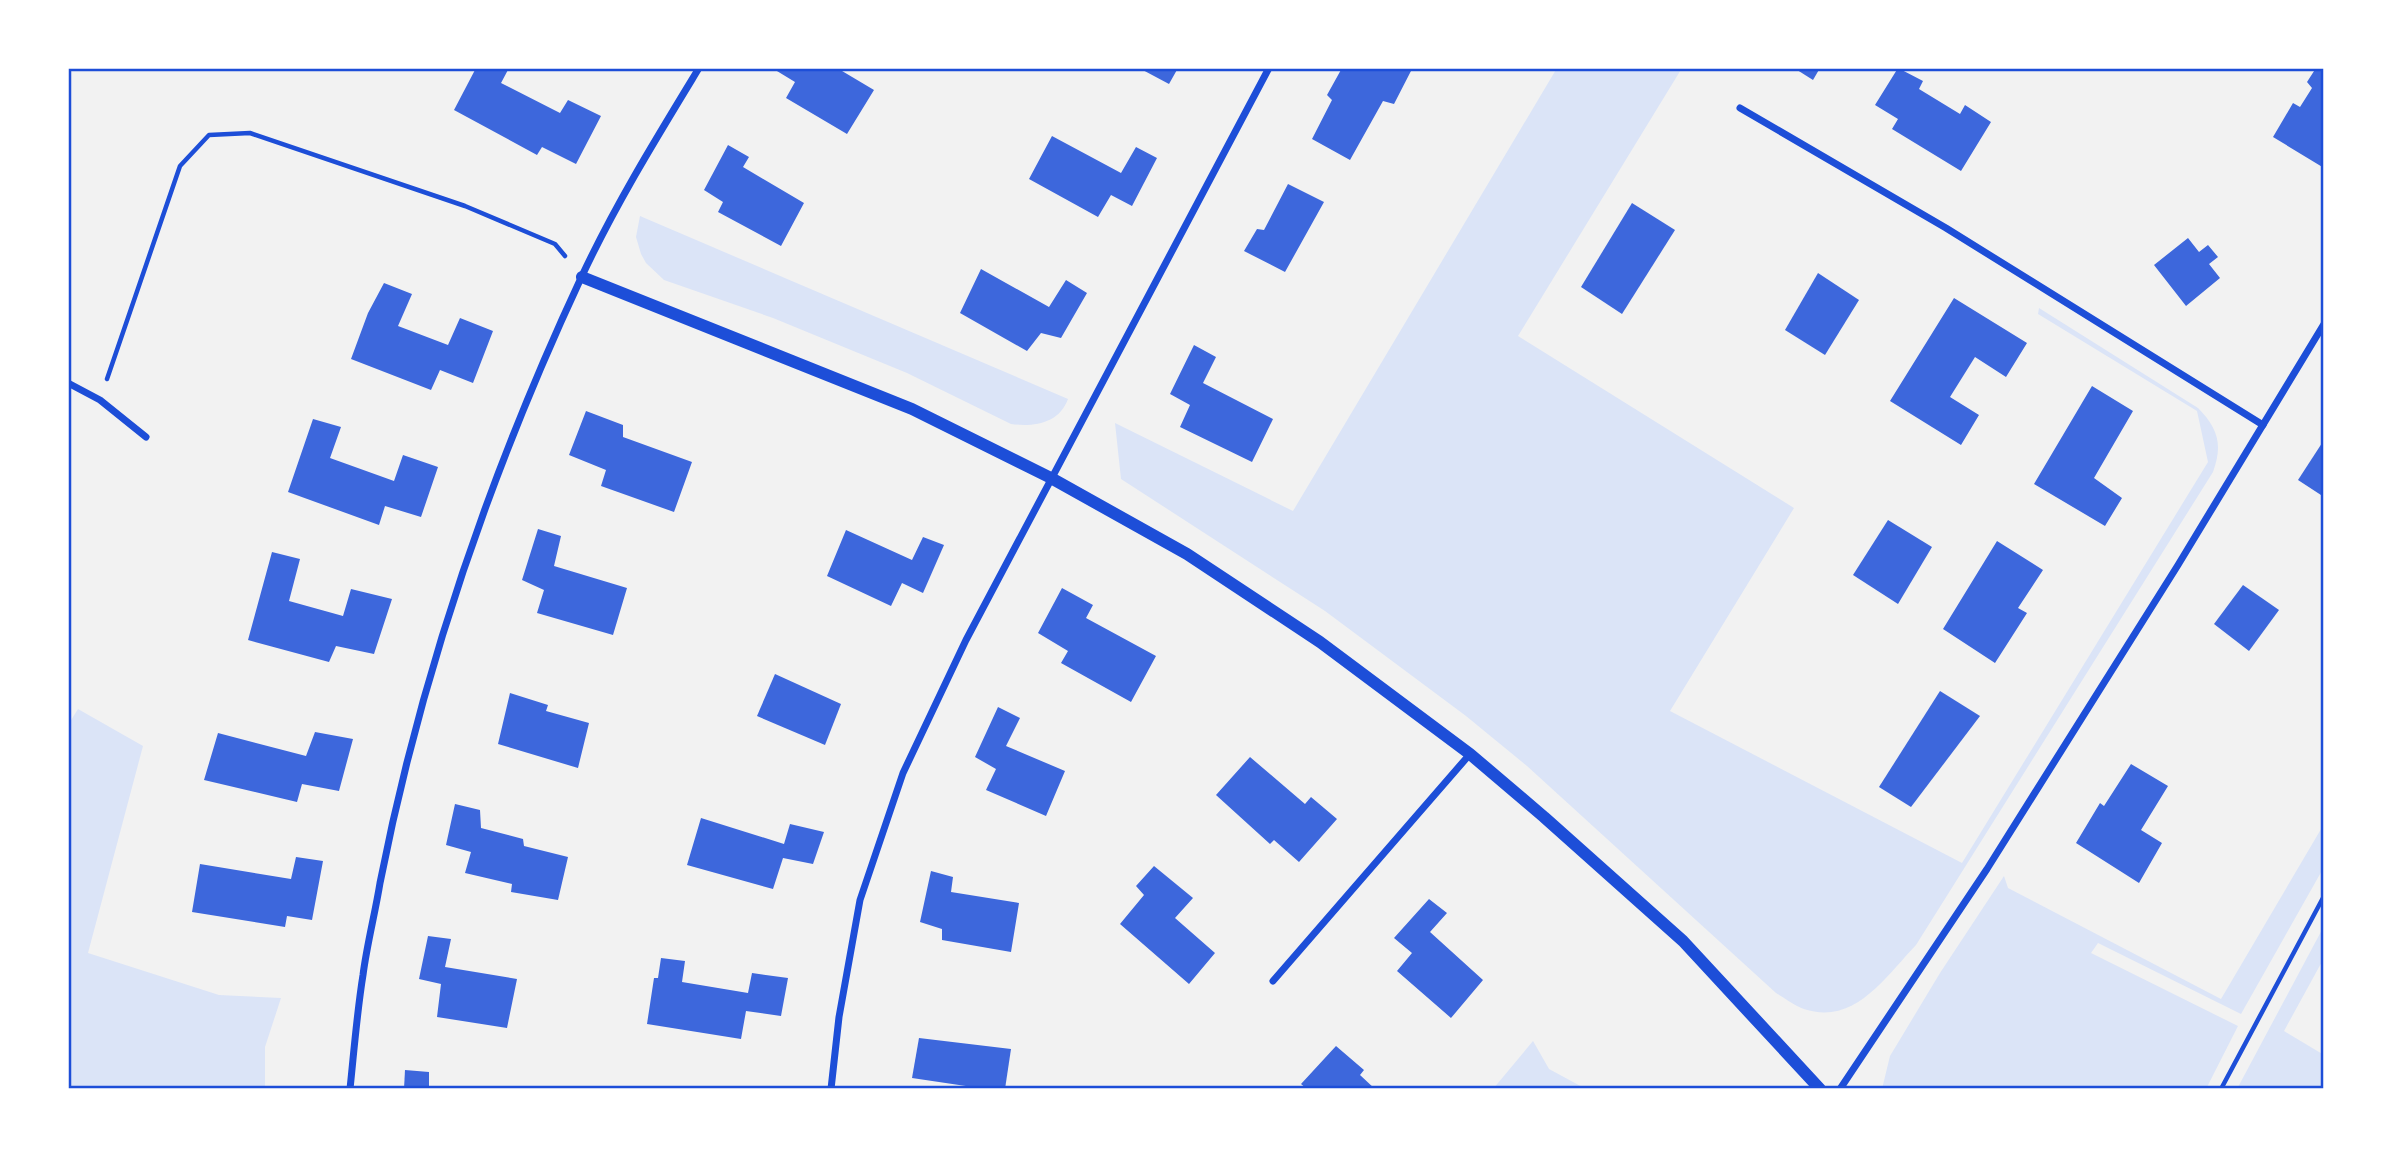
<svg xmlns="http://www.w3.org/2000/svg" width="2392" height="1157" font-family="Commissioner,sans-serif">
<style>
.green{fill:#dbe4f7}
.building{fill:#3d67dc}
.lines{fill:none;stroke-linecap:round;stroke-linejoin:round}
.path{stroke:#1d4ed8;stroke-width:4.5}
.minor{stroke:#1d4ed8;stroke-width:7}
.tertiary{stroke:#1d4ed8;stroke-width:12}
.neatline{fill:none;stroke:#1d4ed8;stroke-width:2.5}
</style>
<rect width="100%" height="100%" fill="#f2f2f2"/>
<g class="green">
<path d="M1557,68H1682L1518,336L1794,508L1670,711L1962,863L2208,462L2197,411L2038,314L2039,308L2198,408C2218,428 2223,445 2213,472L1916,945C1886,976 1855,1026 1804,1009C1795,1006 1785,998 1776,993L1527,766L1466,716L1325,611L1121,479L1115,423L1293,511Z"/>
<path d="M640,216L1068,399C1059,424 1033,427 1011,424L907,373L773,318L664,280L646,263L641,254L636,237Z"/>
<polygon points="78,709 143,746 88,953 219,995 281,998 265,1047 265,1089 68,1089 68,725"/>
<polygon points="2324,824 2324,867 2241,1014 2098,943 2091,953 2238,1026 2206,1089 1882,1089 1890,1056 1940,973 2004,876 2008,888 2221,999"/>
<polygon points="2324,926 2324,958 2284,1031 2324,1055 2324,1089 2237,1089"/>
<polygon points="1533,1041 1549,1069 1586,1089 1493,1089"/>
</g>
<g class="building">
<polygon points="476,68 509,68 501,83 560,113 568,100 601,116 576,164 542,147 537,155 454,110"/>
<polygon points="772,68 837,68 874,90 847,134 786,98 795,82"/>
<polygon points="1139,68 1178,68 1169,84"/>
<polygon points="1342,68 1412,69 1394,104 1383,101 1350,160 1312,139 1332,100 1327,95"/>
<polygon points="1794,68 1820,68 1813,80"/>
<polygon points="1898,68 1923,81 1919,89 1960,114 1965,105 1991,122 1961,171 1892,129 1898,119 1875,105"/>
<polygon points="2316,68 2324,68 2324,168 2273,137 2293,103 2300,107 2312,88 2307,82"/>
<polygon points="1052,136 1121,173 1136,147 1157,158 1132,206 1111,195 1098,217 1029,179"/>
<polygon points="728,145 749,157 743,167 804,203 781,246 718,212 723,202 704,190"/>
<polygon points="1288,184 1324,202 1285,272 1244,251 1257,229 1264,230"/>
<polygon points="1632,203 1675,230 1622,314 1581,287"/>
<polygon points="2188,238 2199,252 2208,245 2218,257 2209,264 2220,278 2186,306 2154,265"/>
<polygon points="981,269 1049,307 1066,280 1087,293 1061,338 1041,333 1027,351 960,313"/>
<polygon points="1818,273 1859,300 1825,355 1785,330"/>
<polygon points="384,283 412,294 398,326 448,345 460,318 493,331 473,383 440,370 431,390 351,359 368,313"/>
<polygon points="1954,298 2027,343 2006,377 1975,357 1950,397 1979,415 1961,445 1890,401"/>
<polygon points="1194,345 1216,357 1203,383 1273,419 1252,462 1180,427 1190,405 1170,394"/>
<polygon points="2092,386 2133,411 2094,478 2122,498 2105,526 2034,484"/>
<polygon points="586,411 623,425 623,437 692,462 674,512 601,486 606,470 569,455"/>
<polygon points="313,419 341,427 330,458 394,481 403,455 438,467 421,517 385,506 379,525 288,492"/>
<polygon points="2324,440 2324,497 2298,480"/>
<polygon points="1888,520 1932,547 1898,604 1853,575"/>
<polygon points="538,529 561,536 554,566 627,588 613,635 537,613 544,590 522,580"/>
<polygon points="846,530 912,560 923,537 944,545 923,593 902,583 891,606 827,576"/>
<polygon points="1997,541 2043,570 2018,608 2027,613 1995,663 1943,629"/>
<polygon points="272,552 300,559 289,601 343,616 351,589 392,599 374,654 336,646 329,662 248,640"/>
<polygon points="2243,585 2279,610 2249,651 2214,624"/>
<polygon points="1062,588 1093,605 1086,618 1156,656 1131,702 1061,663 1068,651 1038,633"/>
<polygon points="775,674 841,704 825,745 757,716"/>
<polygon points="1940,691 1980,716 1911,807 1879,787"/>
<polygon points="510,693 548,705 546,711 589,723 578,768 498,744"/>
<polygon points="998,707 1020,718 1006,746 1065,771 1046,816 986,790 996,769 975,757"/>
<polygon points="315,732 353,739 339,791 302,784 297,802 204,780 218,733 306,756"/>
<polygon points="1250,757 1305,804 1311,797 1337,819 1299,862 1274,840 1270,844 1216,795"/>
<polygon points="2131,764 2168,786 2141,830 2162,843 2139,883 2076,843 2100,803 2104,806"/>
<polygon points="455,804 480,810 481,828 523,839 524,846 568,857 558,900 511,892 512,884 465,873 471,852 446,845"/>
<polygon points="701,818 784,844 790,824 824,832 813,864 783,858 773,889 687,865"/>
<polygon points="296,857 323,861 312,920 287,916 285,927 192,912 200,864 291,879"/>
<polygon points="1154,866 1193,898 1175,918 1215,953 1189,984 1120,924 1144,895 1136,886"/>
<polygon points="931,871 953,877 951,892 1019,903 1011,952 942,940 942,929 920,922"/>
<polygon points="1429,899 1447,913 1430,932 1483,980 1451,1018 1397,971 1412,953 1394,938"/>
<polygon points="428,936 451,939 445,967 517,979 507,1028 437,1017 441,984 419,979"/>
<polygon points="661,958 685,961 682,982 748,993 752,973 788,978 781,1016 746,1011 741,1039 647,1024 654,978 658,978"/>
<polygon points="919,1038 1011,1049 1005,1089 986,1089 912,1078"/>
<polygon points="1336,1046 1364,1070 1360,1075 1375,1089 1307,1089 1301,1084"/>
<polygon points="405,1070 429,1072 429,1089 404,1089"/>
</g>
<g class="lines">
<g class="path">
<polyline points="107,379 180,166 209,135 250,133 465,206 555,244 565,256"/>
<polyline points="2221,1089 2324,896"/>
</g>
<g class="minor">
<polyline points="1740,108 1946,228 2263,425"/>
<polyline points="68,383 100,400 146,437"/>
<polyline points="1273,981 1470,754"/>
<path d="M350,1089C354,1051 357,1012 363,975C367,944 375,914 380,883C421,674 491,471 581,278C615,205 657,137 699,68"/>
<polyline points="831,1089 839,1017 860,900 903,773 966,640 1269,68"/>
<polyline points="1840,1089 1987,869 2178,565 2324,324"/>
</g>
<polyline class="tertiary" points="582,277 912,409 1051,478 1187,554 1320,642 1470,754 1544,817 1683,941 1820,1089"/>
</g>
<rect width="2392" height="1157" fill="none" stroke="#ffffff" stroke-width="140"/>
<rect x="70" y="70" width="2252" height="1017" class="neatline"/>
</svg>
